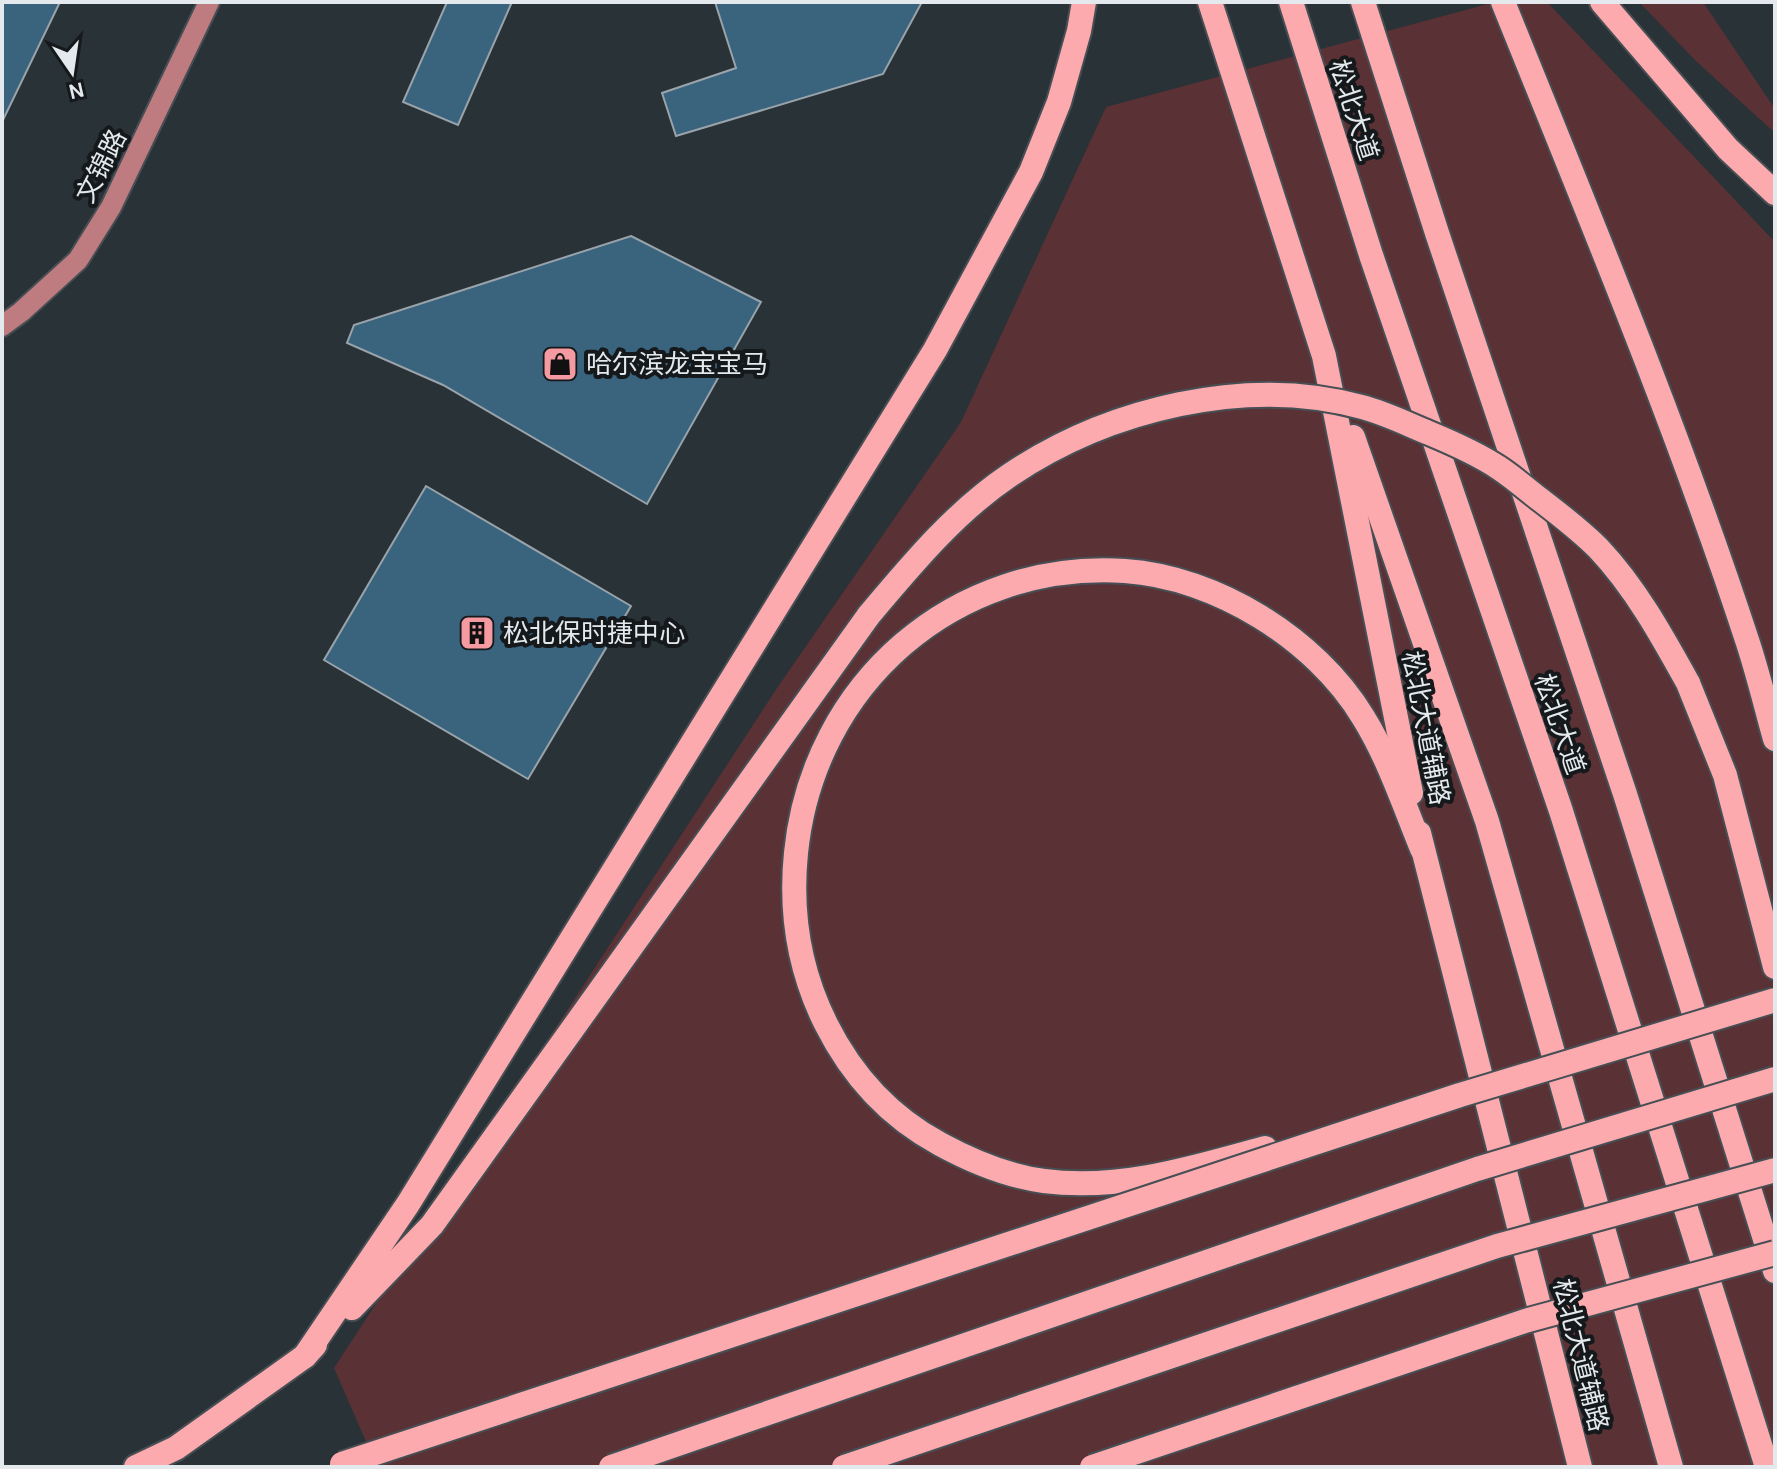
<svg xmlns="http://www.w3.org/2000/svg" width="1777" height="1469" font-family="Karla,'Noto Sans SC',sans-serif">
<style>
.green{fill:#5a3134}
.building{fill:#3a637e;stroke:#99a3aa;stroke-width:2}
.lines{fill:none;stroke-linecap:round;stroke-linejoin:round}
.secondary-casing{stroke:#474f54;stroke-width:24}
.highway-casing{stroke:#474f54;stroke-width:28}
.secondary{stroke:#bf7c80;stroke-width:20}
.highway{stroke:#fdaaaf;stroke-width:24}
.highway-bridge-casing{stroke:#474f54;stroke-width:28;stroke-linecap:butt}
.highway-bridge{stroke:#fdaaaf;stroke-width:24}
.labels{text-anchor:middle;stroke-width:8;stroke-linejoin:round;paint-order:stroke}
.street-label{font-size:26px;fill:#e3e9ec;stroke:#15191b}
.poi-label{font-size:26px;fill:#e3e9ec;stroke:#15191b;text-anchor:start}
</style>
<rect width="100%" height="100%" fill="#293237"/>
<g class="green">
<polygon points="1495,2 1547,2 1775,242 1775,1467 377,1467 334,1368 777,688 961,422 1106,107"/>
<polygon points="1639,2 1703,2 1775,109 1775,133 1696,61"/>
</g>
<g class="building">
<polygon points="2,2 60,2 2,122"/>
<polygon points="447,2 512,2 458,125 403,102"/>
<polygon points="715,2 922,2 883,74 676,136 662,93 736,68"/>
<polygon points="631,236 761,302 647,504 443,385 347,343 354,325"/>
<polygon points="426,486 631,606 528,779 324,660"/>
</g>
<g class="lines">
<defs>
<polyline id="secondary" points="2,326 21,312 78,260 111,207 209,2"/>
<g id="highway">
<polyline points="1210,2 1324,356 1411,793"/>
<polyline points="1291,2 1371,255 1561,811 1767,1467"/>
<polyline points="1363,2 1437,233 1625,794 1775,1271"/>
<path d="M1503,2C1588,213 1676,424 1747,640C1758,673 1766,707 1775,739"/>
<polyline points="1602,2 1728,149 1775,193"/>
<polyline points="1353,437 1487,821 1671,1467"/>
<polyline points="1688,683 1725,775 1775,967"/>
<polyline points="1419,833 1580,1467"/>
<path d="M1265,1148C1193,1168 1119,1191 1044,1181C1006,1176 973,1162 940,1144C888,1116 852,1076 826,1024C799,970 790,912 796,853C813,683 955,560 1125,571C1216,577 1316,639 1363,717C1388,757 1404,805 1422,849"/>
<polyline points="352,1308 432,1225 869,615"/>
<polyline points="305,1356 408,1204 935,350 1031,172 1059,102 1079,31 1084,2"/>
<polyline points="136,1467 176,1448 305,1356 315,1345"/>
</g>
</defs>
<use href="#secondary" class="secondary-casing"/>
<use href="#highway" class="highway-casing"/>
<use href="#secondary" class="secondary"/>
<use href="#highway" class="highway"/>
<defs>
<g id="highway-bridge">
<path d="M869,615C912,564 955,512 1010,475C1108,409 1246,375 1362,407C1385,413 1407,424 1429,433C1453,443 1478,454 1499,468C1511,476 1522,485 1533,494C1555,511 1578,528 1598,548C1635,587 1662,636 1688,683"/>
<polyline points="342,1464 1460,1095 1775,1000"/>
<polyline points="611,1467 1477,1169 1775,1079"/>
<polyline points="844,1467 1497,1246 1775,1170"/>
<polyline points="1092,1467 1525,1321 1775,1253"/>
</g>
</defs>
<use href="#highway-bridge" class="highway-bridge-casing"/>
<use href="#highway-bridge" class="highway-bridge"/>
</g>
<defs>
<symbol id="shop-square" viewBox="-11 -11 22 22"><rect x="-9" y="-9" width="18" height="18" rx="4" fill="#f49aa0" stroke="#15191b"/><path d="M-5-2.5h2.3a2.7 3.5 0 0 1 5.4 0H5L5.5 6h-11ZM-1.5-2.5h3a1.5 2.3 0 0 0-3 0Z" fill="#111"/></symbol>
<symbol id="building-square" viewBox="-11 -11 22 22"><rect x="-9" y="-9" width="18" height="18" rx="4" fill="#f49aa0" stroke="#15191b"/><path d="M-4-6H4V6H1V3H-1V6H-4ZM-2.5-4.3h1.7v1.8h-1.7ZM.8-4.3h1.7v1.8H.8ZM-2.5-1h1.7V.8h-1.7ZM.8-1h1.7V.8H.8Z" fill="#111"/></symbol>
</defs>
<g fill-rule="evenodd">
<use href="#shop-square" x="540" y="344" width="40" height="40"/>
<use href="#building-square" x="457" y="613" width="40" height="40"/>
</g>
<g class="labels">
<g class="street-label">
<text transform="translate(1354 110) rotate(72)" y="9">松北大道</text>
<text transform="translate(101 166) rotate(-63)" y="9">文锦路</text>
<text transform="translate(1560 724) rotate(71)" y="9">松北大道</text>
<text transform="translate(1426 728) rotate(79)" y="9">松北大道辅路</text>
<text transform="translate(1581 1355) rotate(76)" y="9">松北大道辅路</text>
</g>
<g class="poi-label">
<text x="586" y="373">哈尔滨龙宝宝马</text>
<text x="503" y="642">松北保时捷中心</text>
</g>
</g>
<rect width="1777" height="1469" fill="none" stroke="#e3e9ec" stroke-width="8"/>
<g transform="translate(72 72) rotate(167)" stroke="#15191b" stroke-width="6" paint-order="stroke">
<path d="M0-6L14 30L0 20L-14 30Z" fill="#e3e9ec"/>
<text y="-12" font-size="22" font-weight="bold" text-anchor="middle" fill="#e3e9ec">N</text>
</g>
</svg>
